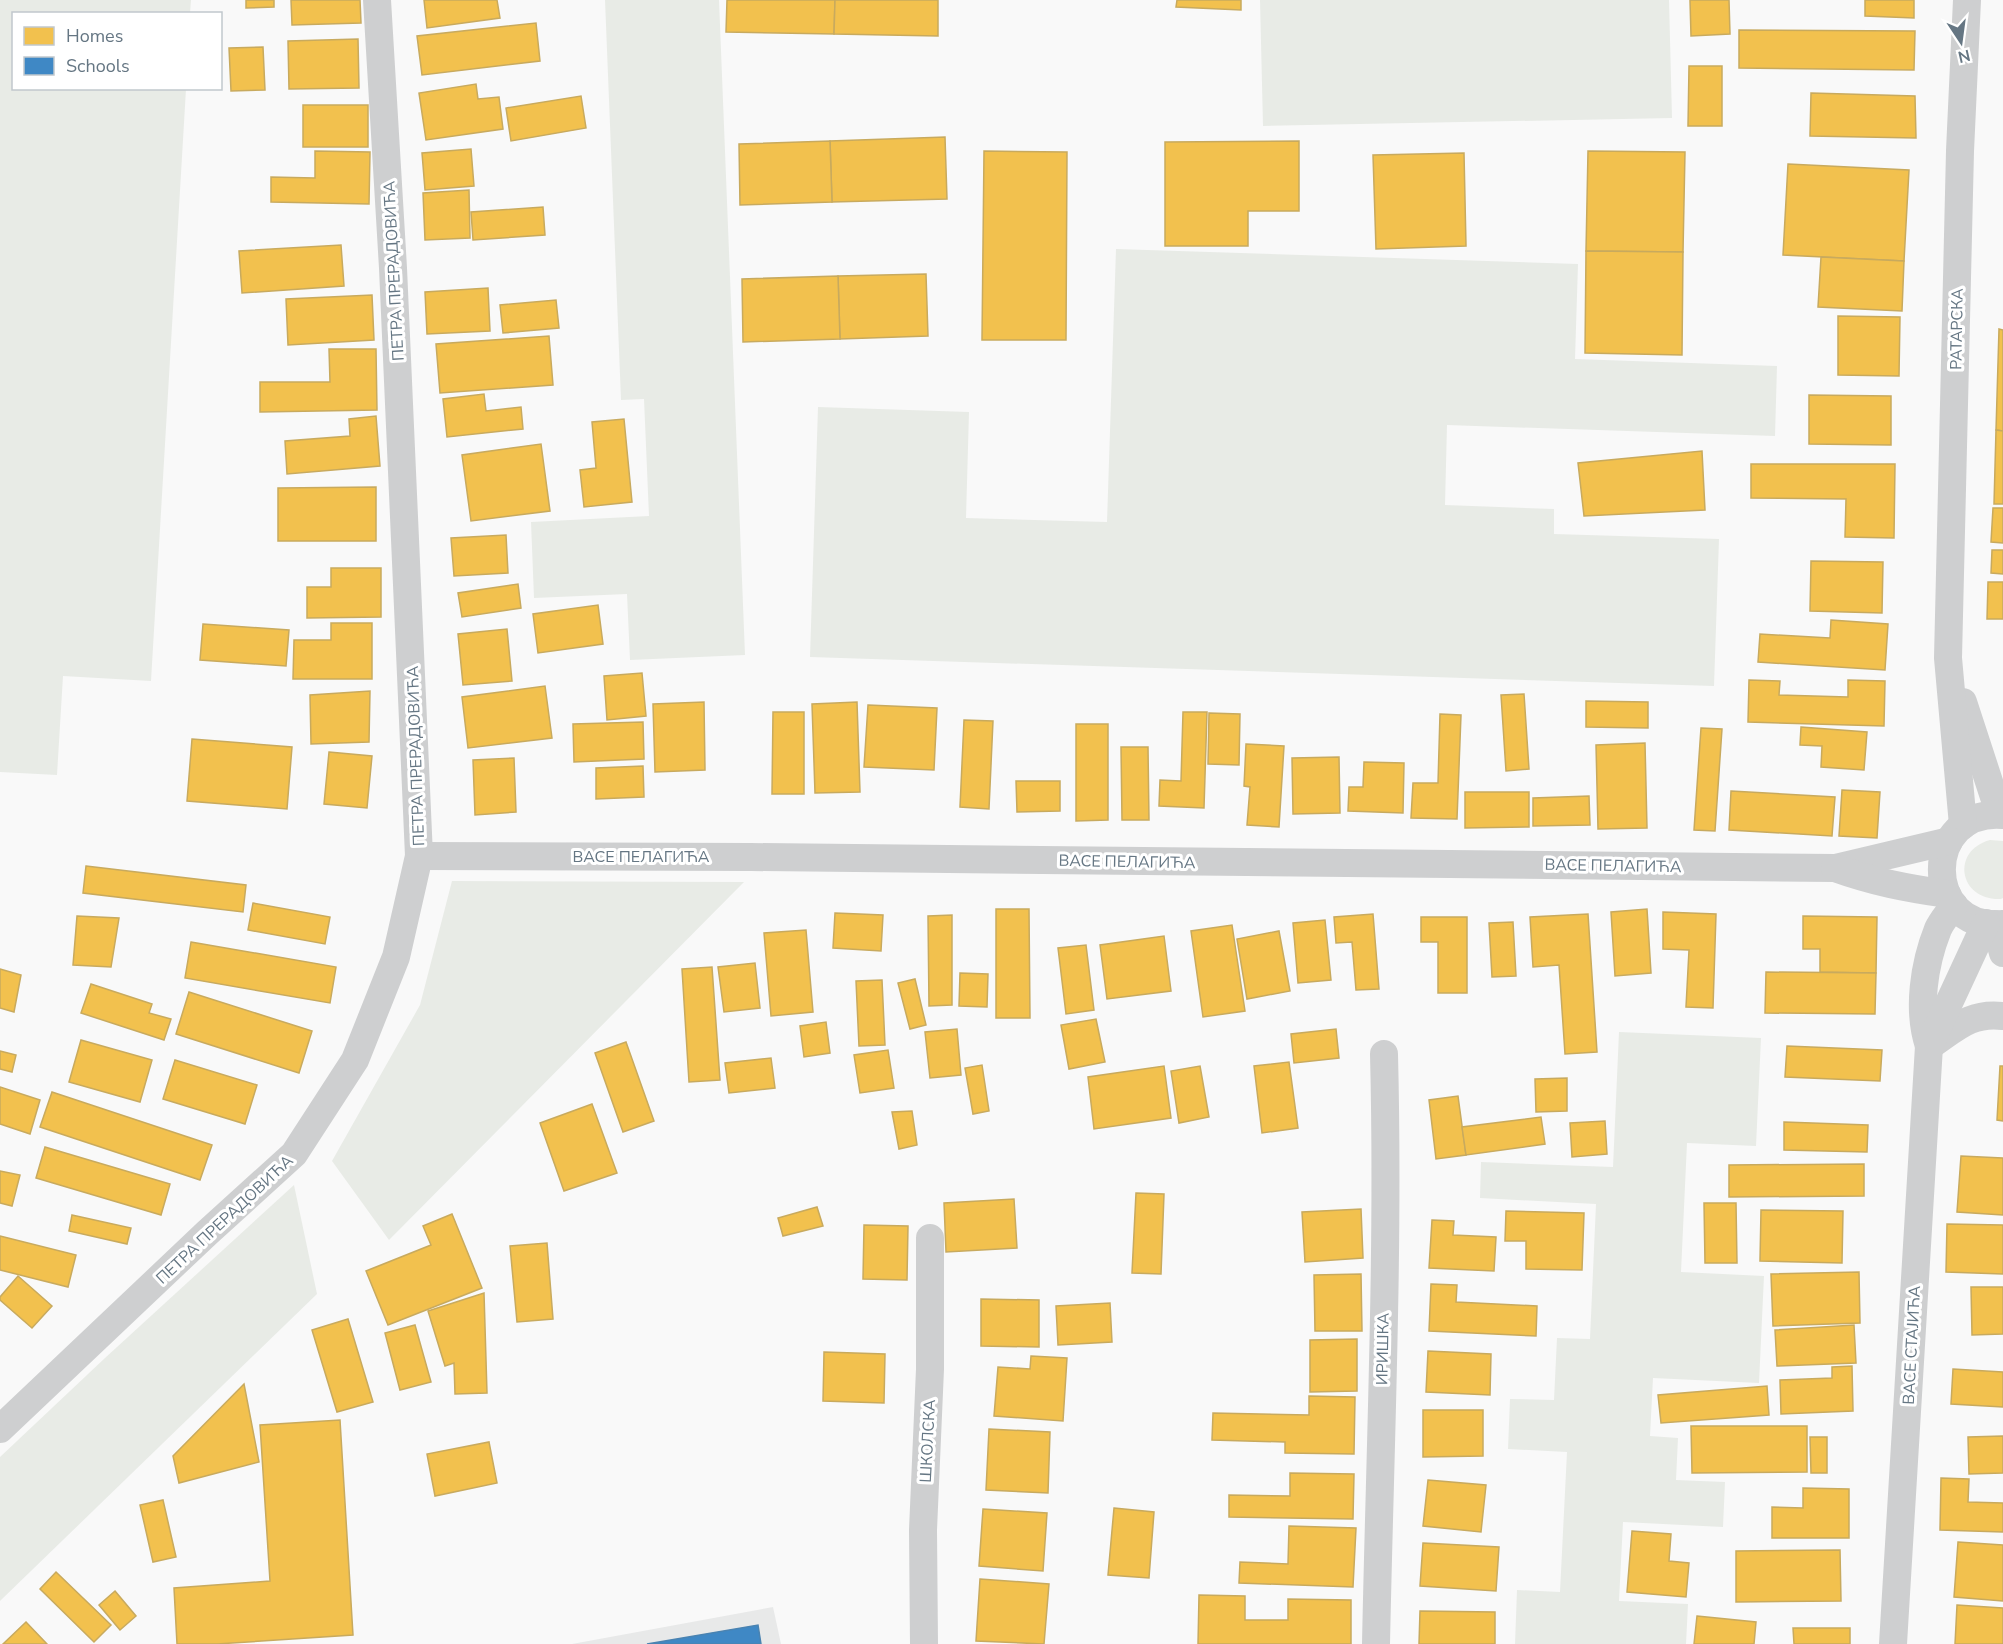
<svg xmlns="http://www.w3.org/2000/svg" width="2003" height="1644" font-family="'Nunito Sans',sans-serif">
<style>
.built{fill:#e8e9e9}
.green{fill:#e8ebe6}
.homes{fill:#f2c14e;stroke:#c8aa5e;stroke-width:1.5}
.schools{fill:#3f88c5;stroke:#4a83b1;stroke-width:1.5}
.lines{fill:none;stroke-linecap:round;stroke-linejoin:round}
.street{stroke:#cecfd0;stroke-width:28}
.labels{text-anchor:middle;stroke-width:6;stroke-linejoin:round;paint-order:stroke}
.street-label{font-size:16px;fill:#657683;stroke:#fff}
</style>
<rect width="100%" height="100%" fill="#f9f9f9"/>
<polygon class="built" points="773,1607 781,1644 572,1644"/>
<g class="green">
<polygon points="0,0 191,0 190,13 14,14 14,88 186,89 151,681 63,676 57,775 0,772"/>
<polygon points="605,0 719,0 745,655 630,660 627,594 534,598 531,522 649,516 644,399 621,400"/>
<polygon points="1260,0 1669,0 1672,118 1263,126"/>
<polygon points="1116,249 1578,264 1575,359 1777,366 1775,436 1447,425 1445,505 1554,509 1554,534 1719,539 1714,686 810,657 818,407 969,412 966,518 1107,522"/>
<path d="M1990,840L2003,841V898L2001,899C1959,901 1950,851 1990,840Z"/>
<polygon points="452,881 744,882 389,1240 332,1161 420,1005"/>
<polygon points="1619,1032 1761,1038 1756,1146 1687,1143 1681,1272 1764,1276 1759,1383 1653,1378 1650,1436 1678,1438 1676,1480 1725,1482 1723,1527 1623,1522 1619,1601 1688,1604 1686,1644 1515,1644 1517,1590 1560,1592 1567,1452 1508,1449 1510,1399 1554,1400 1557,1338 1590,1339 1596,1204 1480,1198 1481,1162 1613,1167"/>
<polygon points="294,1185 317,1294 0,1601 0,1457 105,1358"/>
</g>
<g class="homes">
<polygon points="246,0 274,0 274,7 246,8"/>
<polygon points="291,0 360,0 361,23 292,25"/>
<polygon points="424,0 497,0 500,18 427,28"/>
<polygon points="727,0 835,0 834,34 726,32"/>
<polygon points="835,0 938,0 938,36 834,34"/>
<polygon points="1177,0 1241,0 1241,10 1176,7"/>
<polygon points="1690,0 1729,0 1730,34 1691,36"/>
<polygon points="1865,0 1914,0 1914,18 1865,16"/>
<polygon points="536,23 540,61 422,75 417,36"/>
<polygon points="1739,30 1915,31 1914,70 1739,68"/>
<polygon points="358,39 359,88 289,89 288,41"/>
<polygon points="263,47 265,90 231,91 229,48"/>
<polygon points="1689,66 1722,66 1722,126 1688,126"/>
<polygon points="476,84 478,99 499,97 503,129 426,140 419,93"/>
<polygon points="1811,93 1915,96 1916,138 1810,136"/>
<polygon points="581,96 586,128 511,141 506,108"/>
<rect x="303" y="105" width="65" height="42"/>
<polygon points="945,137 947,199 832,202 830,141"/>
<polygon points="830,141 832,202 740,205 739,144"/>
<polygon points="1299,141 1299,211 1248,211 1248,246 1165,246 1165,142"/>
<polygon points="471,149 474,186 425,190 422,153"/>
<polygon points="315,151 370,152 369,204 271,202 271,177 315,178"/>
<polygon points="984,151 1067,152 1066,340 982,340"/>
<polygon points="1588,151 1685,152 1683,252 1586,251"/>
<polygon points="1464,153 1466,246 1376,249 1373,155"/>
<polygon points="1788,164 1909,170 1904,261 1783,255"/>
<polygon points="469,190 470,238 425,240 423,193"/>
<polygon points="543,207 545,235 473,240 471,212"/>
<polygon points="341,245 344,286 242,293 239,251"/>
<polygon points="1586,251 1683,252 1682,355 1585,353"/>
<polygon points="1821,257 1904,261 1902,311 1818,307"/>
<polygon points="926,274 928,336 840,339 838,276"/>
<polygon points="838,276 840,339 743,342 742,279"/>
<polygon points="488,288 490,331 427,334 425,292"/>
<polygon points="372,295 374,340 288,345 286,299"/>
<polygon points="556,300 559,328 503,333 500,305"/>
<polygon points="1838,316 1900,317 1899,376 1838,375"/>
<polygon points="1999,329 2003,330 2003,431 1996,430"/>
<polygon points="549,336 553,385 440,393 436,344"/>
<polygon points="329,349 376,349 377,410 260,412 260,382 330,382"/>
<polygon points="484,394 486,411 521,407 523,429 447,437 443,399"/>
<polygon points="1809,395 1891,396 1891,445 1809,444"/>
<polygon points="376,416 380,466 287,474 285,441 350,436 349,419"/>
<polygon points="624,419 632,502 584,507 580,470 596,468 592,422"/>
<polygon points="1996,430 2003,431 2003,504 1994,504"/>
<polygon points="541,444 550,511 471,521 462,455"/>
<polygon points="1702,451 1705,510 1584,516 1578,463"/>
<polygon points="1751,464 1895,464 1894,538 1845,537 1846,499 1751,498"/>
<polygon points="376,487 376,541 278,541 278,488"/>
<polygon points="1993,508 2003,508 2003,543 1991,542"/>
<polygon points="506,535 508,573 454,576 451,538"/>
<polygon points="1992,550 2003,550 2003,574 1991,573"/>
<polygon points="1811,561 1883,562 1882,613 1810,611"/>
<polygon points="331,568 381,568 381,617 307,618 307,587 331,587"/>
<polygon points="1988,582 2003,582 2003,619 1987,619"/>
<polygon points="518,584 521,608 462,617 458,593"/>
<polygon points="598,605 603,644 538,653 533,614"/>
<polygon points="1831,620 1888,624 1885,670 1758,662 1760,634 1830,638"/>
<polygon points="331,623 372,623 372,679 293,679 294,640 331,640"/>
<polygon points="203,624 289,630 286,666 200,660"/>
<polygon points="507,629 512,681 463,685 458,634"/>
<polygon points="642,673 646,716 607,720 604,676"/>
<polygon points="1749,680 1780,681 1779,695 1848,697 1848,680 1885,681 1884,726 1748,722"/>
<polygon points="545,686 552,738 468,748 462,697"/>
<polygon points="370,691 369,742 311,744 310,695"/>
<polygon points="1524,694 1529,769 1506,771 1501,695"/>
<polygon points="1586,701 1648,702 1648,728 1586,727"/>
<polygon points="704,702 705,770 655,772 653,704"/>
<polygon points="857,702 860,792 815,793 812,704"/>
<polygon points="868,705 937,708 934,770 864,767"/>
<polygon points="773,712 804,712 804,794 772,794"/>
<polygon points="1183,712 1207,712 1204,808 1159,806 1160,780 1181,781"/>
<polygon points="1209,713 1240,714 1239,765 1208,764"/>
<polygon points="1440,714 1461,715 1457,819 1411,818 1413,783 1438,783"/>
<polygon points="964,720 993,721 989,809 960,807"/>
<polygon points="643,722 644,759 574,762 573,724"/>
<polygon points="1076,724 1108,724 1108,820 1076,821"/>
<polygon points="1801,727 1867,732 1864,770 1821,767 1822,746 1800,745"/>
<polygon points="1701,728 1722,729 1715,831 1694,830"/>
<polygon points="192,739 292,747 287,809 187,801"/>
<polygon points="1645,743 1647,828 1598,829 1596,745"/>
<polygon points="1246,744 1284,746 1279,827 1247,825 1250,787 1244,786"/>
<polygon points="1121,747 1148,747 1149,820 1122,820"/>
<polygon points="329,752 372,756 367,808 324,804"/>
<polygon points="1339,757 1340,813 1293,814 1292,758"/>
<polygon points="514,758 516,812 475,815 473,760"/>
<polygon points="1364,762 1404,763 1403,813 1348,811 1349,787 1363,787"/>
<polygon points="643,766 644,797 596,799 596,768"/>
<polygon points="1016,781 1060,781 1060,811 1017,812"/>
<polygon points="1842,790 1880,792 1877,838 1839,836"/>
<polygon points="1731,791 1835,797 1832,836 1729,830"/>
<polygon points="1465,792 1529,792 1529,827 1465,828"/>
<polygon points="1589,796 1590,825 1533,826 1533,798"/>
<polygon points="86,866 246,885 243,912 83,893"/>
<polygon points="253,903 330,917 325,944 248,930"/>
<polygon points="996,909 1029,909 1030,1018 996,1018"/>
<polygon points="1647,909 1651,973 1615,976 1611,912"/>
<polygon points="1663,912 1716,914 1713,1008 1686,1007 1689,950 1663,949"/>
<polygon points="835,913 883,915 881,951 833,948"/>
<polygon points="1373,914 1379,989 1356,990 1352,942 1336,943 1334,917"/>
<polygon points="1588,914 1597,1052 1565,1054 1559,965 1533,967 1530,917"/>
<polygon points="952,915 952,1005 929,1006 928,916"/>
<polygon points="77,916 119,918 111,967 73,965"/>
<polygon points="1803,916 1877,917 1876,973 1820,972 1820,949 1803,949"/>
<polygon points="1421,917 1467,917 1467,993 1438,993 1438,942 1421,942"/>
<polygon points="1325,920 1331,980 1298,983 1293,923"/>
<polygon points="1513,922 1516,976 1492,977 1489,923"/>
<polygon points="1232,925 1245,1011 1203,1017 1191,931"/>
<polygon points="806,930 813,1012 771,1016 764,933"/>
<polygon points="1279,931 1290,991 1247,999 1237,939"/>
<polygon points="1164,936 1171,991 1107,999 1100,945"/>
<polygon points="191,942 336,967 330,1003 185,978"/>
<polygon points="1086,945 1094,1010 1066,1014 1058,948"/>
<polygon points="755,963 760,1008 724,1012 718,967"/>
<polygon points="712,967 720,1080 689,1082 682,969"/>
<polygon points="0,969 21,975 14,1012 0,1008"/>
<polygon points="1766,972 1876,973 1875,1014 1765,1013"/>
<polygon points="960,973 988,974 987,1007 959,1006"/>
<polygon points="915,979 926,1025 910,1029 898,983"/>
<polygon points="882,980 885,1045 859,1046 856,981"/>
<polygon points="91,984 152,1004 149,1013 171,1019 164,1040 81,1013"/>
<polygon points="189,992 312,1031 299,1073 176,1034"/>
<polygon points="1096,1019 1105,1062 1069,1069 1061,1025"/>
<polygon points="826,1022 830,1053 804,1057 800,1026"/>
<polygon points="957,1029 961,1075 930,1078 925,1032"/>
<polygon points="1336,1029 1339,1058 1294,1063 1291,1034"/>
<polygon points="81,1040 152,1060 140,1102 69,1082"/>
<polygon points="626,1042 654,1121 623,1132 595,1053"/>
<polygon points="1787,1046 1882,1050 1880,1081 1785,1077"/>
<polygon points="888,1050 894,1088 860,1093 854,1055"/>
<polygon points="0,1051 16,1055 12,1072 0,1069"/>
<polygon points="771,1058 775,1088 729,1093 725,1063"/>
<polygon points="175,1060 257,1085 245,1124 163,1099"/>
<polygon points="1289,1062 1298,1128 1262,1133 1254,1066"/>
<polygon points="982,1065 989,1111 973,1114 965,1068"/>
<polygon points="1164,1066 1171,1118 1094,1129 1088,1077"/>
<polygon points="1200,1066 1209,1117 1179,1123 1171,1071"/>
<polygon points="2000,1066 2003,1066 2003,1121 1997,1120"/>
<polygon points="1567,1078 1567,1111 1536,1112 1535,1079"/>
<polygon points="0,1087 40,1100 30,1134 0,1124"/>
<polygon points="52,1092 212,1145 200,1180 40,1127"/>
<polygon points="1458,1096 1466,1155 1436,1159 1429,1100"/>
<polygon points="592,1104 617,1173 564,1191 540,1123"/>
<polygon points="912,1111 917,1145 899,1149 892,1112"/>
<polygon points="1541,1117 1545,1144 1466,1155 1462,1127"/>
<polygon points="1605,1121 1607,1154 1572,1157 1570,1123"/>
<polygon points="1784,1122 1868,1125 1867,1152 1784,1150"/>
<polygon points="45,1147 170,1184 161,1215 36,1178"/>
<polygon points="1961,1156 2003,1158 2003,1215 1957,1212"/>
<polygon points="1864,1164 1864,1196 1729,1197 1729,1165"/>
<polygon points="0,1171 20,1175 12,1206 0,1203"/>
<polygon points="1136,1193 1164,1194 1161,1274 1132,1273"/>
<polygon points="1014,1199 1017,1248 946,1252 944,1203"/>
<polygon points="1704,1203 1736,1203 1737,1263 1705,1263"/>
<polygon points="817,1207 823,1226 783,1236 778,1218"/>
<polygon points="1361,1209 1363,1258 1305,1262 1302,1212"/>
<polygon points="1761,1210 1843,1211 1842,1263 1760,1261"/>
<polygon points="1506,1211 1584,1213 1582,1270 1526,1269 1526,1241 1505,1241"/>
<polygon points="452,1214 482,1288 388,1325 366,1271 431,1245 423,1226"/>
<polygon points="72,1215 131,1228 127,1244 69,1231"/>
<polygon points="1432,1220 1454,1221 1453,1235 1496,1237 1494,1271 1429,1268"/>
<polygon points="1947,1224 2003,1225 2003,1274 1946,1272"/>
<polygon points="864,1225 908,1226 907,1280 863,1279"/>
<polygon points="0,1236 76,1255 68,1287 0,1270"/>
<polygon points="547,1243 553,1319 517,1322 510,1246"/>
<polygon points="1859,1272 1860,1323 1773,1326 1771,1274"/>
<polygon points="1361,1274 1362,1331 1315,1331 1314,1275"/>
<polygon points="18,1276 52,1306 32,1328 0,1300 0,1297"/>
<polygon points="1431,1284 1457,1285 1456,1302 1537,1306 1536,1336 1429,1331"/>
<polygon points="1971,1287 2003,1287 2003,1334 1972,1335"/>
<polygon points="484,1293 487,1393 455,1394 454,1363 445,1366 428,1311"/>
<polygon points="981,1299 1039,1300 1039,1347 981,1346"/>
<polygon points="1110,1303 1112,1342 1058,1345 1056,1306"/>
<polygon points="348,1319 373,1402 337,1412 312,1330"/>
<polygon points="415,1325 431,1382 400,1390 385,1333"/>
<polygon points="1854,1325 1856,1363 1777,1366 1775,1330"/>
<polygon points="1357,1339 1357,1391 1310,1392 1310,1340"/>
<polygon points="1428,1351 1491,1354 1490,1395 1426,1392"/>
<polygon points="824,1352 885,1354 884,1403 823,1401"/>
<polygon points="1031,1356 1067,1358 1063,1421 994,1416 998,1367 1030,1369"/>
<polygon points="1852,1366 1853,1411 1781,1414 1780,1380 1832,1378 1832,1367"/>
<polygon points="1953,1369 2003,1372 2003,1407 1951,1404"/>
<polygon points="244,1384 259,1462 179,1483 173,1456"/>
<polygon points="1767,1386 1769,1415 1661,1423 1658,1395"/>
<polygon points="1309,1396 1355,1397 1354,1454 1285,1453 1285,1442 1212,1440 1213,1413 1309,1415"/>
<polygon points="1423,1410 1483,1410 1483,1456 1423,1457"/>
<polygon points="340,1420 353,1635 217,1644 177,1644 174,1588 270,1581 260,1425"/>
<polygon points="1691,1426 1807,1426 1807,1472 1692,1473"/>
<polygon points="989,1429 1050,1432 1048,1493 986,1490"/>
<polygon points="2003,1436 2003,1473 1969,1474 1968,1437"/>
<polygon points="1810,1437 1827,1437 1827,1473 1811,1473"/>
<polygon points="489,1442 497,1483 435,1496 427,1454"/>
<polygon points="1290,1473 1354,1474 1353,1519 1229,1517 1229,1495 1290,1496"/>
<polygon points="1941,1478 1969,1479 1968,1502 2003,1503 2003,1532 1940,1530"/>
<polygon points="1428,1480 1486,1485 1481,1532 1423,1526"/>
<polygon points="1803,1488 1849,1489 1849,1538 1772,1538 1772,1507 1803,1508"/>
<polygon points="163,1500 176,1557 153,1562 140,1505"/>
<polygon points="1114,1508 1154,1512 1149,1578 1108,1575"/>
<polygon points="983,1509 1047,1513 1043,1571 979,1566"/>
<polygon points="1289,1526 1356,1528 1353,1587 1239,1583 1240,1562 1288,1564"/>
<polygon points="1632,1531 1671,1534 1669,1561 1689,1563 1686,1597 1627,1592"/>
<polygon points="1958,1542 2003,1545 2003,1601 1954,1597"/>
<polygon points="1423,1543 1499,1547 1496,1591 1420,1586"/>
<polygon points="1840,1550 1841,1601 1736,1602 1736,1551"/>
<polygon points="56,1572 111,1625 94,1642 40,1589"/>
<polygon points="980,1579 1049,1584 1044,1644 976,1641"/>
<polygon points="115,1591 136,1616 120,1630 99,1605"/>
<polygon points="1199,1595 1245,1596 1245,1620 1288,1620 1288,1599 1351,1600 1351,1644 1198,1644"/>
<polygon points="1957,1605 2003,1608 2003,1644 1955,1644"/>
<polygon points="1420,1611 1495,1612 1495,1644 1419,1644"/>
<polygon points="1697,1616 1756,1622 1754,1644 1694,1644"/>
<polygon points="26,1622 47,1644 3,1644"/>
<polygon points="1793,1628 1850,1628 1850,1644 1794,1644"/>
</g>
<polygon class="schools" points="758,1625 761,1644 647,1644"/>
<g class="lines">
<g class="street">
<polyline points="1963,702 1994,797 2003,807"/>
<path d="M2003,815C1922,808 1921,931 2003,924"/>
<polyline points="1963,825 1948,658 1960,151 1967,0"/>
<polyline points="419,856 751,857 1835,868 1949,841"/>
<path d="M1835,868C1874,882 1906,888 1947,894"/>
<polyline points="1995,924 2003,953"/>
<path d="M1931,1045C1956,1028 1971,1012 2003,1016"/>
<path d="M1929,1046C1917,1010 1924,964 1938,929C1942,920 1949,913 1954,905"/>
<polyline points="0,1429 207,1233 294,1154 355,1060 396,957 419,856 393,268 377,0"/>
<polyline points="924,1644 923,1530 930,1369 930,1238"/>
<path d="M1376,1644C1380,1447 1389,1250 1384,1054"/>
<polyline points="1893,1644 1929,1046 1986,923"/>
</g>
</g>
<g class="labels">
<g class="street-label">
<text transform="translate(393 271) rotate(-93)" y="6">ПЕТРА ПРЕРАДОВИЋА</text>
<text transform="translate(1956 329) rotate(-89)" y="6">РАТАРСКА</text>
<text transform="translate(415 756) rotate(-92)" y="6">ПЕТРА ПРЕРАДОВИЋА</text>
<text x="641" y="862">ВАСЕ ПЕЛАГИЋА</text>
<text transform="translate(1127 861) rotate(1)" y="6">ВАСЕ ПЕЛАГИЋА</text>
<text transform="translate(1613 865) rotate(1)" y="6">ВАСЕ ПЕЛАГИЋА</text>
<text transform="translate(224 1219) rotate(-43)" y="6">ПЕТРА ПРЕРАДОВИЋА</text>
<text transform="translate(1911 1345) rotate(-87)" y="6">ВАСЕ СТАЈИЋА</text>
<text transform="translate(1382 1349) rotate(-89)" y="6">ИРИШКА</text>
<text transform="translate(927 1441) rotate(-87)" y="6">ШКОЛСКА</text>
</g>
</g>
<rect x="12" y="12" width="210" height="78" fill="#ffffff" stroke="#c1c8cd" stroke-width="1.5"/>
<rect x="24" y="27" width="30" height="18" fill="#f2c14e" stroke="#c1c8cd" stroke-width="1.5"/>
<text x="66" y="42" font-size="18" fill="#657683">Homes</text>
<rect x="24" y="57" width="30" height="18" fill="#3f88c5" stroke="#c1c8cd" stroke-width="1.5"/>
<text x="66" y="72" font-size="18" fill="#657683">Schools</text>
<g transform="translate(1961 42) rotate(167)" stroke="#ffffff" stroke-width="4.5" paint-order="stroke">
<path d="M0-4.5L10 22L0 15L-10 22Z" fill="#657683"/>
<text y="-9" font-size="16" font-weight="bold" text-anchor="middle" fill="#657683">N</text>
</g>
</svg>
